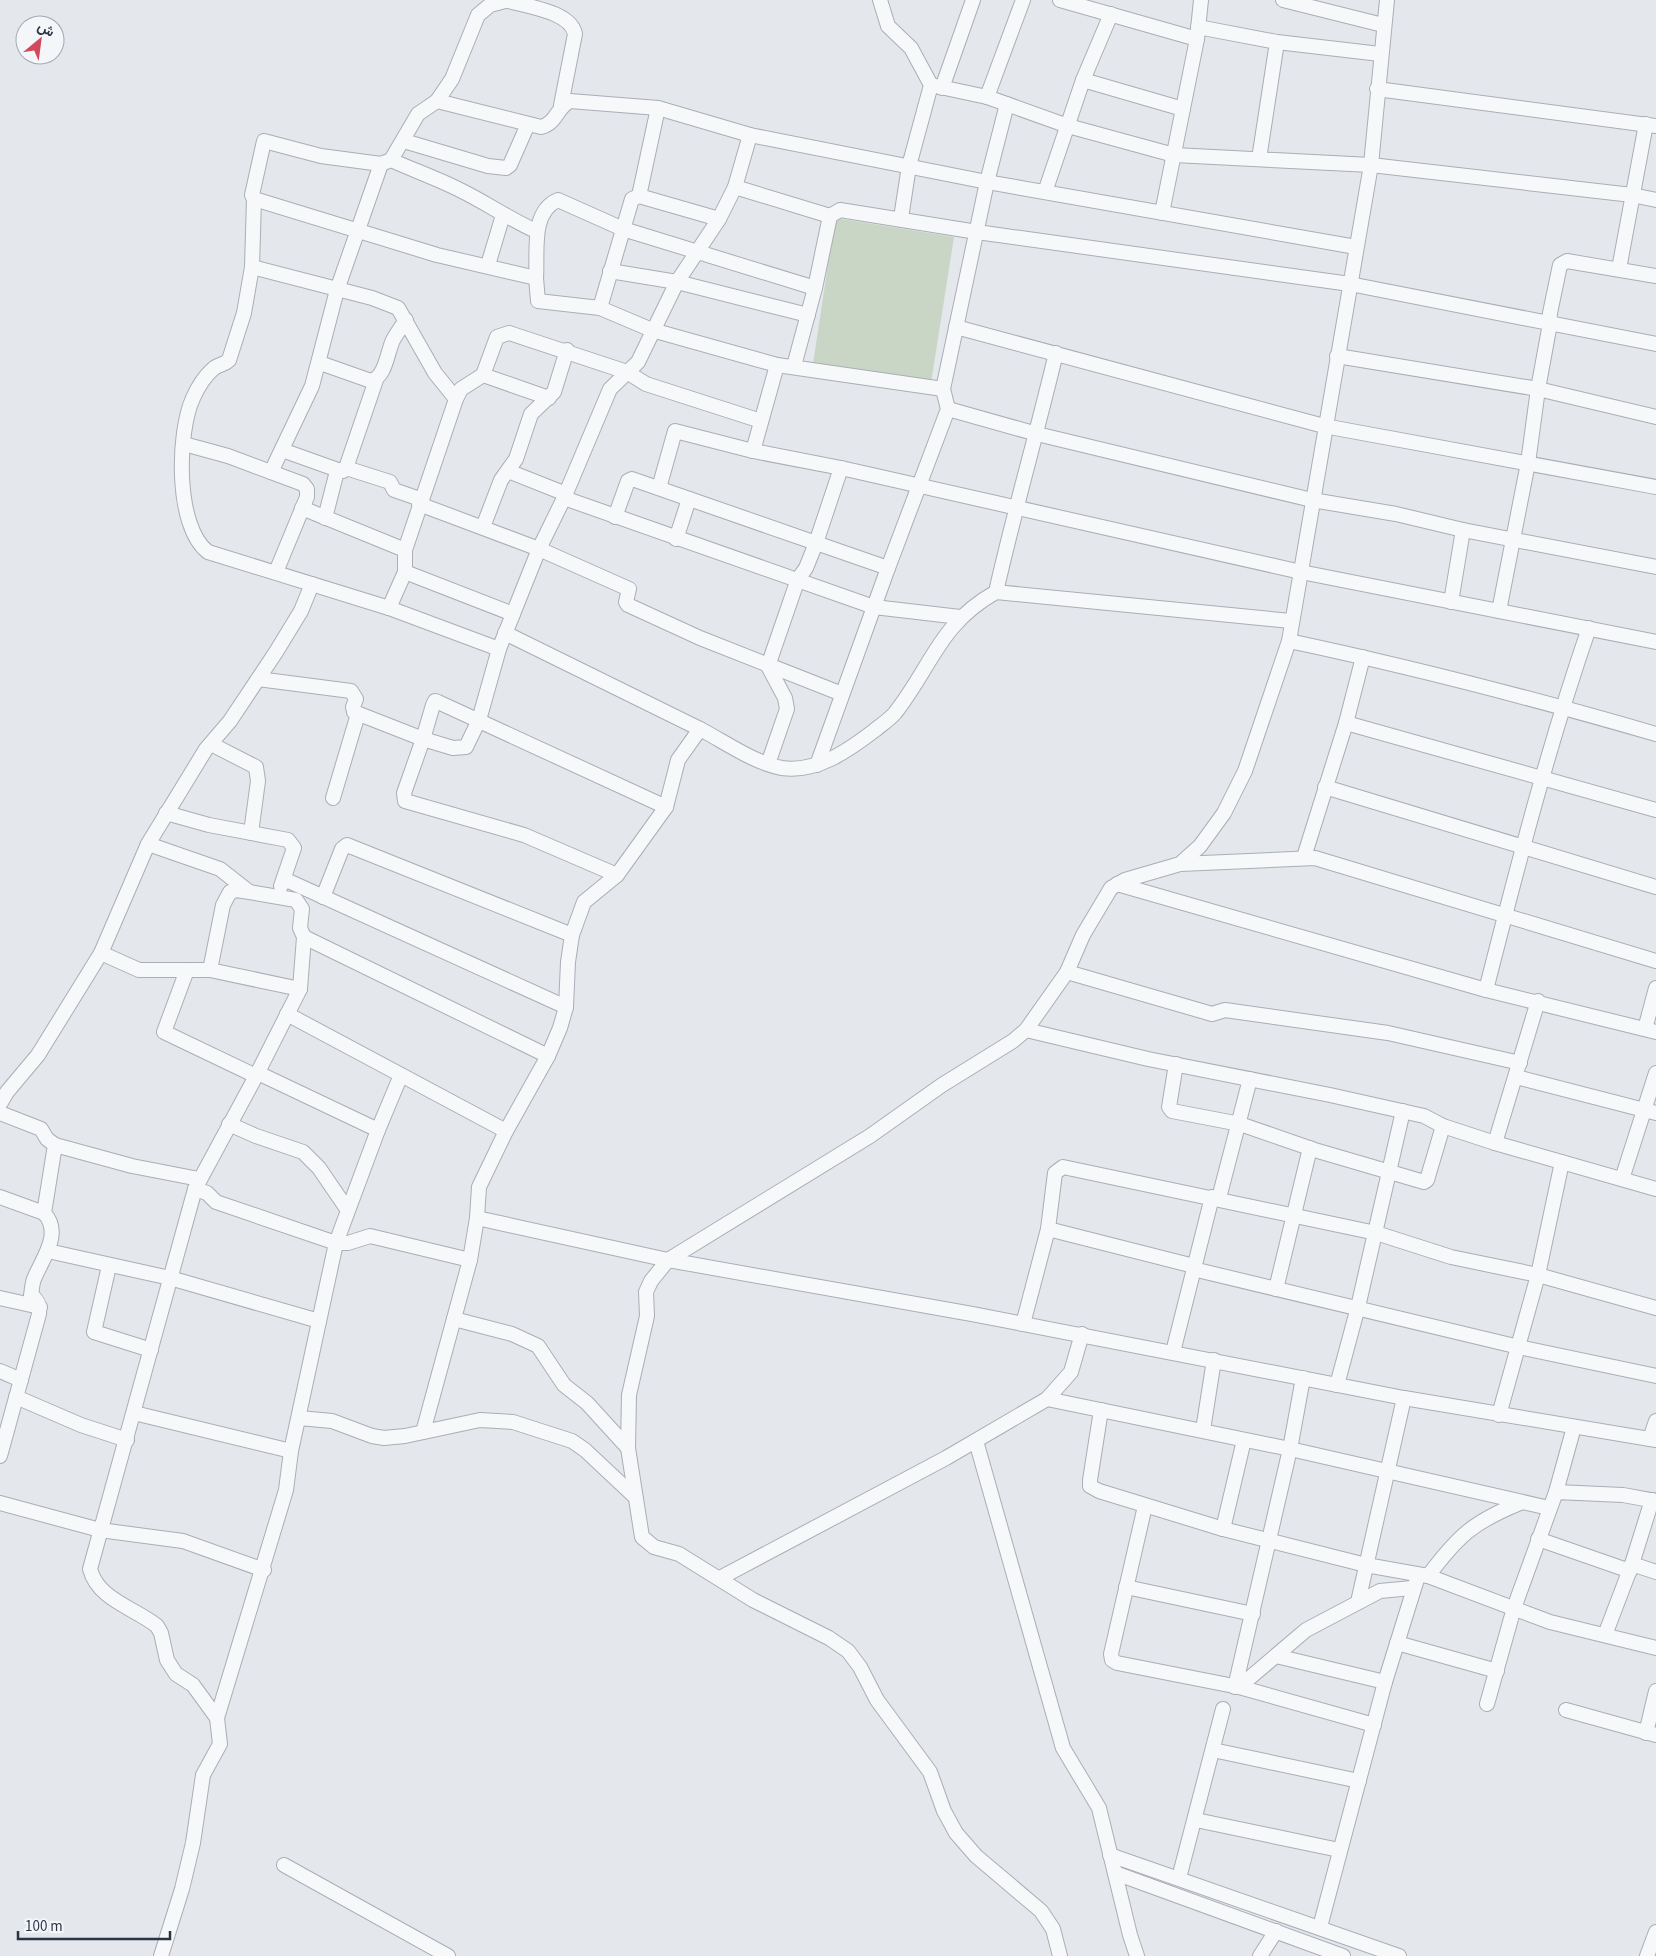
<svg xmlns="http://www.w3.org/2000/svg" width="1656" height="1956" font-family="'Source Sans 3',Vazirmatn,sans-serif">
<style>
.green{fill:#c9d6c5}
.lines{fill:none;stroke-linecap:round;stroke-linejoin:round}
.minor-casing{stroke:#a9aeb7;stroke-width:16}
.minor{stroke:#f7f8fa;stroke-width:14}
</style>
<rect width="100%" height="100%" fill="#e4e7ec"/>
<polygon class="green" points="835,218 954,237 931,383 813,364"/>
<g class="lines">
<defs>
<g id="minor">
<polyline points="880,0 888,26 911,48 931,85 909,166 901,218"/>
<polyline points="1060,0 1197,39"/>
<polyline points="1283,0 1383,25"/>
<path d="M509,1C529,7 571,12 575,34L561,105"/>
<polyline points="1198,27 1277,42 1380,54"/>
<polyline points="1083,80 1183,109"/>
<polyline points="931,85 987,97 1068,126 1174,155 1371,165 1632,195 1656,200"/>
<polyline points="942,88 973,0"/>
<polyline points="1377,89 1656,126"/>
<polyline points="987,97 1023,0"/>
<path d="M437,101L541,127C557,123 556,108 570,101L658,108L750,135L987,182L1356,247"/>
<polyline points="658,108 639,196 632,199 600,308 652,330 777,365 943,389"/>
<polyline points="404,141 488,166 506,168 510,165 528,124"/>
<polyline points="1259,159 1277,42"/>
<path d="M391,160C413,170 436,178 458,189C485,202 509,219 536,231"/>
<polyline points="735,187 830,216"/>
<polyline points="1045,192 1083,80 1111,14"/>
<polyline points="639,196 719,219"/>
<polyline points="254,199 437,255 536,278 538,301 600,308"/>
<polyline points="1162,213 1197,39 1201,0"/>
<polyline points="488,265 503,215"/>
<polyline points="252,267 372,298 398,308 435,373 456,399"/>
<polyline points="1619,269 1646,124"/>
<polyline points="610,271 677,282 808,315"/>
<path d="M536,278C538,253 530,212 558,200L623,229L815,288"/>
<polyline points="956,327 1324,426 1656,487"/>
<polyline points="1337,356 1538,389 1656,417"/>
<path d="M320,363L371,381C386,376 387,353 393,340C397,333 402,326 406,320"/>
<polyline points="794,366 815,288 830,216 840,210 977,232 1350,284 1656,344"/>
<polyline points="483,375 549,398"/>
<polyline points="948,409 1037,434 1312,500 1396,514 1463,530 1656,567"/>
<polyline points="184,444 228,456 303,484 307,489 307,497 276,572"/>
<polyline points="282,450 338,470"/>
<polyline points="753,451 777,365"/>
<polyline points="346,468 390,482 394,490 420,499"/>
<polyline points="508,471 566,494"/>
<polyline points="271,472 312,386 337,290 381,164"/>
<polyline points="659,488 675,431 753,451 841,468 1301,572 1656,642"/>
<polyline points="564,498 874,607 960,617"/>
<polyline points="419,504 539,549 629,589 626,602 628,605 700,638 842,694"/>
<polyline points="302,508 405,550"/>
<polyline points="615,517 628,481 632,479 816,543 841,468"/>
<polyline points="325,518 336,475 338,470 343,471 346,468 376,380"/>
<polyline points="483,527 501,480 516,459 531,414 554,392 567,350"/>
<polyline points="676,539 689,499"/>
<polyline points="405,572 513,614"/>
<polyline points="996,592 1291,621"/>
<polyline points="1451,602 1463,530"/>
<polyline points="389,608 405,572 405,550 456,399 461,389 483,375 497,337 509,333 627,372 646,384 761,421"/>
<polyline points="1499,611 1528,463 1538,389 1549,329 1550,313 1560,265 1567,261 1656,276"/>
<polyline points="505,633 700,729"/>
<path d="M1289,641C1412,667 1535,699 1656,734"/>
<path d="M499,649L389,608L208,552C175,527 177,433 193,398C197,389 205,376 213,369C217,365 224,365 229,360L244,313L252,267L254,199L252,195L264,141L321,156L381,164L391,160L418,114L437,101L452,79L478,15L490,5L509,0"/>
<polyline points="258,679 351,691 356,699 353,707 354,712 423,739 433,705 435,701 438,702 666,807"/>
<polyline points="1346,723 1656,810"/>
<polyline points="211,744 256,767 258,781 251,833"/>
<polyline points="768,764 787,709 785,698 768,666 798,579 806,568 816,543 888,568 948,409 943,389 987,182 1007,104"/>
<polyline points="817,765 888,568"/>
<polyline points="1325,787 1656,887"/>
<polyline points="333,798 358,714"/>
<polyline points="166,813 209,825 288,840 294,848 281,886"/>
<polyline points="148,844 220,869 248,891"/>
<polyline points="1304,857 1346,723 1363,657"/>
<polyline points="1180,864 1315,858 1656,961"/>
<polyline points="617,875 524,835 405,801 404,793 423,739 453,748 466,747 479,720 499,649 539,549 564,498 610,389 638,362 677,282 719,219 735,187 750,135"/>
<polyline points="284,879 566,1007"/>
<polyline points="1117,884 1486,990 1656,1032"/>
<polyline points="323,897 342,849 347,845 572,935"/>
<polyline points="304,937 548,1056"/>
<path d="M101,953L139,970H210L223,905L230,892L237,890L296,900L302,909L300,928L304,937L300,989L256,1076L195,1189L90,1569C98,1600 135,1608 157,1626L161,1633L167,1660L176,1674L193,1685L217,1718L220,1744L203,1775L193,1843L182,1889L161,1956"/>
<polyline points="187,970 164,1032 256,1076"/>
<polyline points="210,970 300,989"/>
<polyline points="1067,972 1212,1014 1225,1010 1388,1033 1520,1063"/>
<path d="M1486,990C1517,868 1548,747 1589,628"/>
<polyline points="287,1014 506,1131"/>
<polyline points="1645,1029 1656,988"/>
<polyline points="1026,1030 1148,1059 1330,1095 1424,1116 1443,1126 1495,1143 1656,1189"/>
<polyline points="1176,1064 1169,1107 1172,1111 1240,1124 1318,1151 1424,1182 1427,1180 1443,1126"/>
<polyline points="1516,1077 1656,1113"/>
<polyline points="0,1104 7,1092 38,1055 101,953 148,844 206,749 230,721 276,652 301,611 312,584"/>
<path d="M0,1113L41,1129L47,1139L55,1145L44,1213C63,1233 42,1259 34,1279C32,1284 32,1290 31,1295C38,1300 40,1305 39,1314L0,1456"/>
<polyline points="229,1124 256,1136 303,1152 319,1168 347,1209"/>
<polyline points="378,1130 401,1075"/>
<polyline points="1495,1143 1538,1001"/>
<polyline points="55,1145 132,1166 199,1179"/>
<polyline points="1622,1179 1656,1073"/>
<polyline points="195,1189 207,1193 216,1202 336,1243 348,1243 370,1236 470,1260"/>
<polyline points="0,1197 44,1213"/>
<polyline points="1219,1198 1250,1079"/>
<polyline points="477,1218 668,1260 972,1314 1404,1398 1656,1440"/>
<polyline points="1048,1229 1194,1266"/>
<polyline points="48,1251 170,1278 319,1321"/>
<polyline points="109,1266 94,1332 151,1350"/>
<polyline points="1193,1269 1519,1347 1656,1376"/>
<polyline points="1276,1289 1310,1148"/>
<polyline points="0,1298 40,1307"/>
<polyline points="454,1319 512,1334 538,1346 564,1385 587,1403 628,1448"/>
<polyline points="1023,1324 1048,1229 1055,1173 1063,1167 1376,1233 1451,1257 1538,1275 1656,1308"/>
<polyline points="1173,1352 1212,1197"/>
<polyline points="0,1371 21,1380"/>
<polyline points="1337,1385 1358,1307 1403,1111"/>
<polyline points="16,1397 81,1425 127,1440"/>
<polyline points="1047,1399 1290,1449 1549,1508"/>
<polyline points="1101,1410 1090,1480 1090,1486 1099,1491 1223,1529 1366,1565 1428,1576 1550,1622 1656,1648"/>
<polyline points="134,1413 291,1451"/>
<polyline points="1499,1415 1538,1275 1562,1162"/>
<polyline points="299,1418 332,1421 372,1436 384,1438 405,1436 480,1420 513,1422 572,1441 585,1450 633,1495"/>
<polyline points="1203,1430 1214,1360"/>
<path d="M423,1432L470,1260L477,1218L479,1187L506,1131L548,1056L560,1028L566,1007L568,962L572,935L584,902L617,875L666,807L678,760L700,729C725,742 754,763 782,768C817,773 849,750 875,730C881,725 890,719 895,713C932,666 939,624 996,592C1014,512 1037,433 1056,353"/>
<polyline points="1650,1439 1656,1421"/>
<polyline points="976,1441 1063,1748 1099,1808 1130,1935 1137,1956"/>
<polyline points="1556,1492 1574,1427"/>
<polyline points="0,1503 100,1530 183,1541 264,1570"/>
<polyline points="1145,1506 1111,1654 1112,1660 1117,1663 1239,1687 1374,1725"/>
<polyline points="1223,1529 1244,1440"/>
<polyline points="1538,1539 1630,1571"/>
<polyline points="1632,1564 1656,1572"/>
<path d="M1428,1576C1458,1536 1473,1522 1520,1503"/>
<polyline points="720,1578 946,1458 1047,1399 1071,1372 1082,1334"/>
<polyline points="1126,1587 1253,1614"/>
<polyline points="1358,1602 1404,1398"/>
<polyline points="1605,1635 1632,1564 1652,1500"/>
<polyline points="1397,1643 1497,1671"/>
<polyline points="1276,1656 1385,1682"/>
<polyline points="1235,1687 1290,1449 1303,1378"/>
<polyline points="1239,1687 1306,1630 1380,1591 1412,1588"/>
<polyline points="1487,1704 1514,1608 1556,1492 1623,1495 1656,1501"/>
<polyline points="1566,1710 1656,1735"/>
<polyline points="217,1718 286,1490 291,1451 336,1243 378,1130 258,1073"/>
<polyline points="1646,1733 1656,1691"/>
<polyline points="1213,1750 1359,1781"/>
<polyline points="1196,1820 1339,1850"/>
<polyline points="1110,1855 1399,1956"/>
<polyline points="284,1865 448,1956"/>
<polyline points="1115,1873 1343,1956"/>
<polyline points="1179,1878 1223,1709"/>
<polyline points="1320,1927 1385,1682 1418,1576"/>
<polyline points="1060,1956 1053,1929 1041,1911 976,1856 956,1833 944,1811 930,1772 877,1700 860,1667 848,1651 829,1638 753,1600 679,1554 654,1547 642,1537 628,1448 629,1395 647,1316 646,1292 651,1281 668,1260 870,1136 942,1085 1013,1041 1026,1030 1067,972 1083,935 1111,888 1125,880 1180,864 1200,846 1224,813 1245,771 1289,641 1371,165 1387,0"/>
<polyline points="1260,1956 1276,1931"/>
<polyline points="1647,1956 1656,1932"/>
</g>
</defs>
<use href="#minor" class="minor-casing"/>
<use href="#minor" class="minor"/>
</g>
<g transform="translate(40 40) rotate(29)"><circle r="24" fill="#f4f6f9" stroke="#a4a8b1"/>
<path d="M0-4L9 19L0 12L-9 19Z" fill="#d1495b"/>
<text y="-8" font-size="14" font-weight="bold" text-anchor="middle" fill="#2b3445">ش</text>
</g>
<path d="M18 1931v8h152v-8" fill="none" stroke="#2b3445" stroke-width="2.5"/>
<text x="25" y="1931" font-size="15" fill="#2b3445" stroke="#f4f6f9" stroke-width="4" paint-order="stroke">100 m</text>
</svg>
